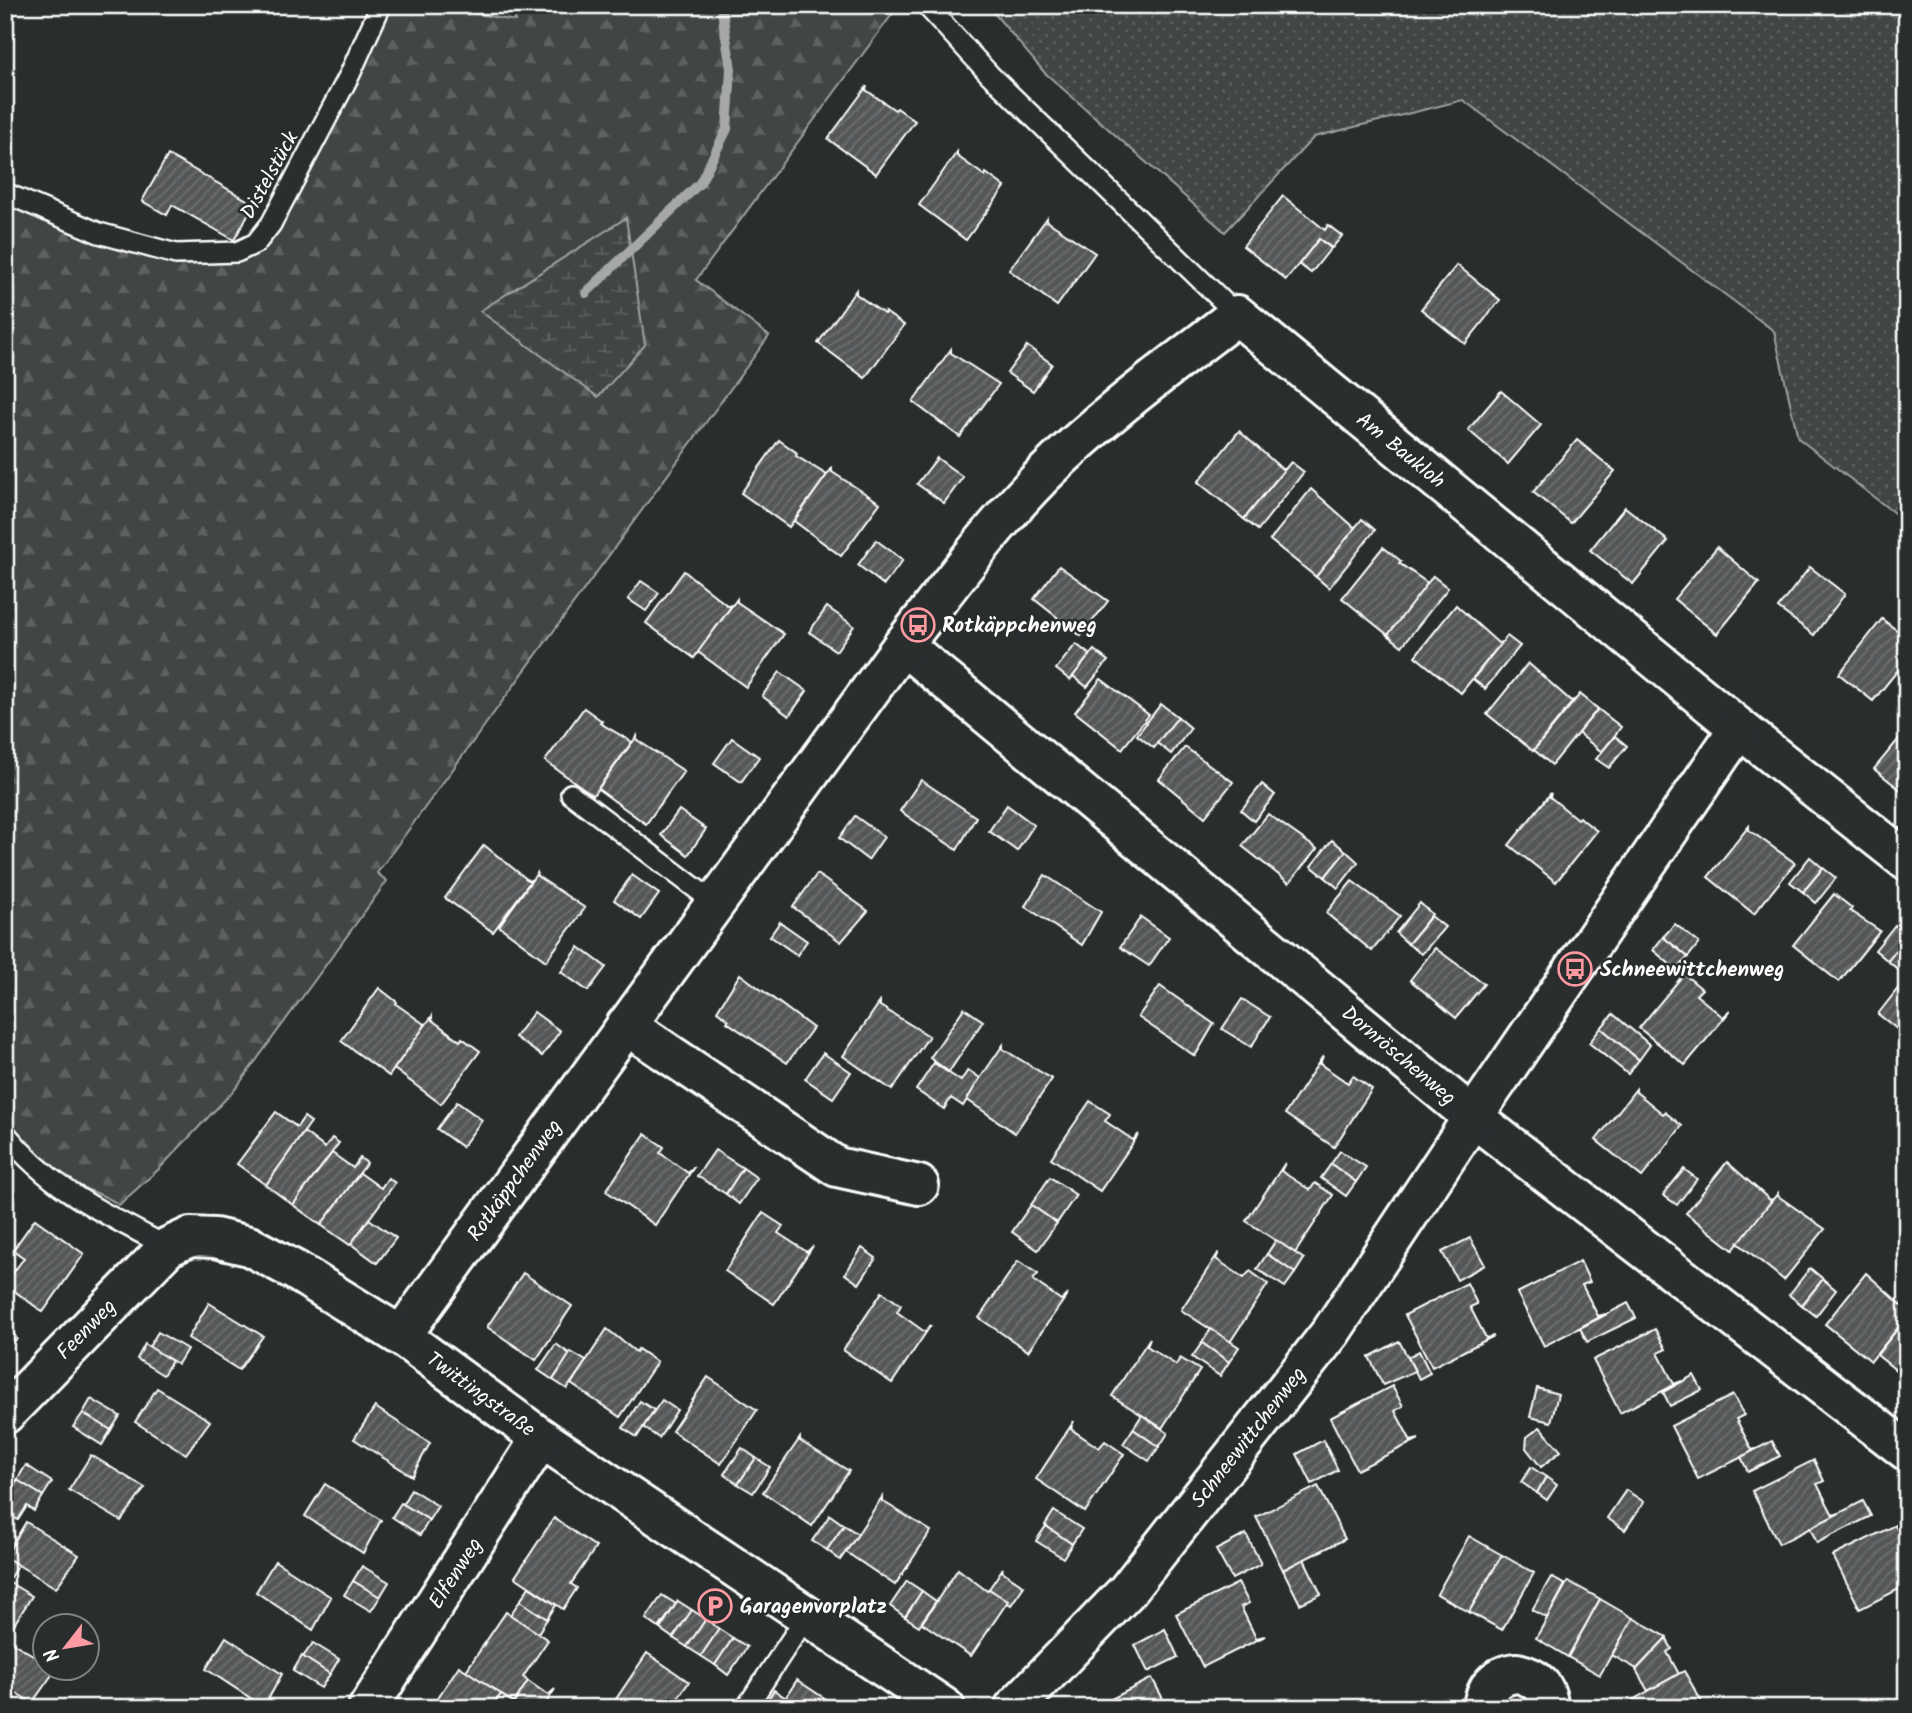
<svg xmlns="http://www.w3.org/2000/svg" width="1912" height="1713" font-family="Kalam,sans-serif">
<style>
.grass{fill:url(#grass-dots);stroke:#a0a2a2;stroke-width:2}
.forest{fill:url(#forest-firs);stroke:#a0a2a2;stroke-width:2}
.wetland{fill:url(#wetland-marsh);stroke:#a0a2a2;stroke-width:2}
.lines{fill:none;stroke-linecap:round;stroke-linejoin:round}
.stream{stroke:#a6a7a7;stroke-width:10}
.building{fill:url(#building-hatch);stroke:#fff;stroke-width:2}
.service-casing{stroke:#fff;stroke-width:24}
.minor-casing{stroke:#fff;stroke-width:44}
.service{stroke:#2a2d2e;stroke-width:19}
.minor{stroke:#2a2d2e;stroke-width:38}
.labels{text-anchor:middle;stroke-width:5;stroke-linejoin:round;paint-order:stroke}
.street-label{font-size:21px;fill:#fff;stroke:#2a2d2e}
.poi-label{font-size:21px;font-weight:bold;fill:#fff;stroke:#2a2d2e;text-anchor:start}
</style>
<defs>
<pattern id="grass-dots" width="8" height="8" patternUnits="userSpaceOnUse" patternTransform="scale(1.75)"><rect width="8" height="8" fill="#414445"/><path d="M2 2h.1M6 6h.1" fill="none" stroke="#5e6061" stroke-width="1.8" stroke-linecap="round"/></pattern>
<pattern id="forest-firs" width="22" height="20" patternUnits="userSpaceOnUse" patternTransform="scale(1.75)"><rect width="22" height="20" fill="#414445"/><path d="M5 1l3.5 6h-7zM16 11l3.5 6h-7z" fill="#5e6061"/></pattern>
<pattern id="wetland-marsh" width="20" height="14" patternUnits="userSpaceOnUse" patternTransform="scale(1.75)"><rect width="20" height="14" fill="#414445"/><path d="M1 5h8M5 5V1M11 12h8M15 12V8" fill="none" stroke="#5e6061"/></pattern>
<pattern id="building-hatch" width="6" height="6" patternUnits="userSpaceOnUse" patternTransform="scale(1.75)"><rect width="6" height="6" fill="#555758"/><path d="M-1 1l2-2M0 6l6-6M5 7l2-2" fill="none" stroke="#6e7071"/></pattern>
</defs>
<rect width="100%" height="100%" fill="#2a2d2e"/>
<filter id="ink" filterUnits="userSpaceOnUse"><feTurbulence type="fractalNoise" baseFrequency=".0143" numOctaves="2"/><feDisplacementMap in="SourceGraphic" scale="14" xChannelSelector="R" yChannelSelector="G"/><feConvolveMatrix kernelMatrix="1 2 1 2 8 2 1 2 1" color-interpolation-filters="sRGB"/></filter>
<g filter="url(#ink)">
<polygon class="grass" points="987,5 1907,5 1907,523 1798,438 1774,331 1463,100 1314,137 1225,232 1044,72"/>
<path class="forest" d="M380,5H431L515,21L517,5H899L696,280L769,336L377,873L387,881L236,1088L159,1169L119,1205C105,1194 89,1192 74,1183C47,1167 25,1140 5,1117V193L176,254L256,243Z"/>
<polygon class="wetland" points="626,218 645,345 598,397 480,311"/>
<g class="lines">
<polyline class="stream" points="586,293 700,183 727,129 731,69 721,5"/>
</g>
<g class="building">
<polygon points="867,86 866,90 895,110 897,108 915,121 876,174 828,139"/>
<polygon points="957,152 957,156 985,176 986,173 1005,187 966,240 919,205"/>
<polygon points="168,155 254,204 234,240 172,205 167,215 142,201"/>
<polygon points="1283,196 1325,230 1328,225 1342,236 1332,248 1319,239 1286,280 1243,246"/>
<polygon points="1047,218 1047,221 1095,253 1057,306 1009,270"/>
<polygon points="1319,239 1331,248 1311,273 1299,264"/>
<polygon points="1457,265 1500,300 1465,344 1421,309"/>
<polygon points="856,290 856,294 884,314 885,312 904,325 865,378 818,343"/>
<polygon points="1027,346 1052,364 1033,391 1007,373"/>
<polygon points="951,349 951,353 999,384 960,437 913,402"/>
<polygon points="1501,391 1541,425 1508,464 1468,430"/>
<polygon points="1239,431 1282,469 1285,469 1244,519 1198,482"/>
<polygon points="779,440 797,453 796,456 827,475 789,527 741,493"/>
<polygon points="1577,440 1615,471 1571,523 1533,492"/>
<polygon points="937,458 963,477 944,503 917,484"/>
<polygon points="1291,462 1304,472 1258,530 1244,519"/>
<polygon points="832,468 832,472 880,503 841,556 794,521"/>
<polygon points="1311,489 1354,527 1357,526 1316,577 1270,540"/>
<polygon points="1625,507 1668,541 1633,584 1590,550"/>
<polygon points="1362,519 1375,530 1329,588 1316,577"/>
<polygon points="876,540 903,560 884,585 858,565"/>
<polygon points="1383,547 1401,561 1399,563 1429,584 1388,635 1342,598"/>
<polygon points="1717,547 1759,583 1717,634 1674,599"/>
<polygon points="1059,566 1108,601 1081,636 1034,599"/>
<polygon points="1810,567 1845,594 1814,635 1778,608"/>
<polygon points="684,571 728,606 732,605 694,658 646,623"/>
<polygon points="1433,576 1448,588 1402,646 1388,635"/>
<polygon points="641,581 659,593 646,611 628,599"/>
<polygon points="737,599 737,602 784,634 746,687 698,652"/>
<polygon points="1456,605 1498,643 1502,642 1461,693 1415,656"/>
<polygon points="827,607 854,626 836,651 809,632"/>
<polygon points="1882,619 1907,638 1907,659 1873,701 1839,674"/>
<polygon points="1507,636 1520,646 1485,689 1473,679"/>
<polygon points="1076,644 1090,655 1070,680 1056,669"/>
<polygon points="1094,650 1108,661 1087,687 1073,676"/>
<polygon points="1528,663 1571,701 1574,700 1533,751 1487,714"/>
<polygon points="780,672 807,691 789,716 762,696"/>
<polygon points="1101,679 1149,715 1122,749 1075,712"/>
<polygon points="1580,694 1598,709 1552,765 1534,750"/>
<polygon points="1161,704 1178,717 1154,748 1137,735"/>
<polygon points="584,708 602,721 600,723 632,742 593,795 545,761"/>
<polygon points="1598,709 1621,727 1602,752 1578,733"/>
<polygon points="1178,717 1191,728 1171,754 1157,743"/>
<polygon points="1907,729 1907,795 1874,769"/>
<polygon points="637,736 637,740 684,771 646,824 598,789"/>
<polygon points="1615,736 1627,746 1609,768 1596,759"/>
<polygon points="732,738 759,757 741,782 714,763"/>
<polygon points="1185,747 1233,782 1205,817 1159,779"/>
<polygon points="921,780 976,817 957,850 900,811"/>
<polygon points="1262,784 1275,795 1254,821 1241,810"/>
<polygon points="1551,793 1550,797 1577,819 1579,817 1597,831 1556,882 1509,845"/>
<polygon points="1007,805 1034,825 1017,851 989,831"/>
<polygon points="679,810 706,829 688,855 661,835"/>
<polygon points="1268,814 1317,849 1289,883 1242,846"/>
<polygon points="855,816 884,837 868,860 839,838"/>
<polygon points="1749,826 1749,830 1795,863 1754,914 1708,877"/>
<polygon points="1332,840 1346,851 1325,877 1311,866"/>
<polygon points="484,845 529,881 532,879 493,932 445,898"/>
<polygon points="1346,851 1358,862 1338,888 1325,877"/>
<polygon points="1810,857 1823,868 1803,892 1790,882"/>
<polygon points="1823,868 1836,878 1816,903 1803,892"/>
<polygon points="537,873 537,876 585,908 546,961 499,926"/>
<polygon points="817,874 868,911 841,942 793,907"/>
<polygon points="632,875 659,894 641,919 614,900"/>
<polygon points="1045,875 1101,912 1082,945 1025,906"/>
<polygon points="1352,881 1400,916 1372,951 1326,913"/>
<polygon points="1834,894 1852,908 1850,911 1880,931 1839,982 1793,945"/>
<polygon points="1420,903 1432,914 1408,944 1396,933"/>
<polygon points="1431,916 1445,927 1422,954 1408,944"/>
<polygon points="1141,917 1169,937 1149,966 1120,947"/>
<polygon points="780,922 807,941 797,955 770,936"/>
<polygon points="1675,924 1699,943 1688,957 1663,937"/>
<polygon points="1895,925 1907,937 1888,961 1875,950"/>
<polygon points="1663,937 1688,957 1677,970 1653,950"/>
<polygon points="1907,937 1907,965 1901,972 1888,961"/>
<polygon points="579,947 606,967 588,991 561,972"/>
<polygon points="1435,948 1484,984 1456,1018 1410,980"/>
<polygon points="740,974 813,1028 787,1063 727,1022 729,1020 717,1011"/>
<polygon points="1684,974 1702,989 1696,995 1723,1017 1730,1011 1685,1065 1639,1028"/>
<polygon points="1907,977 1907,1037 1878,1014"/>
<polygon points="1160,986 1214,1024 1195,1056 1138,1017"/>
<polygon points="379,988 397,1002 396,1004 424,1024 427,1023 389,1076 341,1041"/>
<polygon points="1242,999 1270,1017 1251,1047 1222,1029"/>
<polygon points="880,1002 880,1006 929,1036 892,1090 843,1056"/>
<polygon points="964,1008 983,1021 949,1072 930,1058"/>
<polygon points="534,1012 560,1031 542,1056 515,1037"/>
<polygon points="1613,1014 1650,1045 1639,1060 1601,1028"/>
<polygon points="432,1016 432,1020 460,1041 462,1038 480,1051 441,1104 394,1069"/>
<polygon points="1601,1028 1639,1060 1628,1074 1589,1043"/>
<polygon points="1003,1045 1003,1049 1052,1079 1015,1133 966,1099"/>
<polygon points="823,1053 851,1072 833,1098 805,1079"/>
<polygon points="1323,1056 1320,1064 1348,1083 1353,1076 1372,1089 1334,1147 1285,1114"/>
<polygon points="934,1063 961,1081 968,1070 980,1078 963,1106 951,1098 944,1109 916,1090"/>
<polygon points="1636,1089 1636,1092 1663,1114 1665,1112 1682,1126 1642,1177 1596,1140"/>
<polygon points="1090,1101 1110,1114 1105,1121 1133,1140 1139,1134 1100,1191 1051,1158"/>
<polygon points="457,1102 482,1120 462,1147 437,1129"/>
<polygon points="276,1112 297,1127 304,1117 311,1122 266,1185 237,1164"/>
<polygon points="304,1132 325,1148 332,1138 339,1143 293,1205 266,1185"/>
<polygon points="645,1134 664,1147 660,1153 688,1173 694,1167 655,1225 606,1191"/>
<polygon points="715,1150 743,1168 726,1194 697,1176"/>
<polygon points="1340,1151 1366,1167 1356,1182 1331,1164"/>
<polygon points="332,1153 353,1168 360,1158 367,1163 321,1225 293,1205"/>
<polygon points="1727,1162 1770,1200 1773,1199 1733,1250 1686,1213"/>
<polygon points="1285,1163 1281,1171 1310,1190 1315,1183 1333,1195 1295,1253 1246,1221"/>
<polygon points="1331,1164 1356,1182 1346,1196 1321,1178"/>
<polygon points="743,1168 757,1178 739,1204 726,1194"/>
<polygon points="1684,1169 1697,1179 1677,1205 1663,1195"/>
<polygon points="360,1173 381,1188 388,1178 395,1183 350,1245 321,1225"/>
<polygon points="1050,1177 1076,1195 1057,1223 1031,1205"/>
<polygon points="1778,1193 1778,1196 1825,1229 1784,1280 1738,1243"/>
<polygon points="1031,1205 1057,1223 1038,1250 1012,1232"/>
<polygon points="763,1213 783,1226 778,1233 807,1252 813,1246 774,1304 725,1271"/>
<polygon points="35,1219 84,1254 43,1312 5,1284 24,1258 13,1250"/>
<polygon points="369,1219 396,1238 377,1263 351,1244"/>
<polygon points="1470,1238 1485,1265 1457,1280 1442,1252"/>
<polygon points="1276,1240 1304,1259 1295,1273 1267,1254"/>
<polygon points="862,1248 876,1258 859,1284 845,1274"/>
<polygon points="1219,1252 1216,1259 1244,1278 1250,1271 1268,1284 1230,1342 1181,1310"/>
<polygon points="1267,1254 1295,1273 1285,1287 1257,1269"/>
<polygon points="1018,1261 1038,1274 1033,1280 1061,1300 1068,1294 1028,1351 979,1318"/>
<polygon points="1580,1261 1590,1282 1582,1285 1598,1316 1606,1314 1544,1346 1517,1293"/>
<polygon points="1810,1268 1823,1279 1802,1305 1789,1295"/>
<polygon points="523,1273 572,1306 536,1360 487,1327"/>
<polygon points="1866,1273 1907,1310 1907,1317 1871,1361 1825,1324"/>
<polygon points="1823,1279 1836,1290 1816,1316 1802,1305"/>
<polygon points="1467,1283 1477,1304 1470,1307 1486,1338 1494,1336 1432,1367 1405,1315"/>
<polygon points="882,1292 901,1305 897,1312 925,1332 931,1325 892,1383 843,1350"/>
<polygon points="209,1303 263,1336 239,1370 188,1338"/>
<polygon points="1628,1303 1636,1318 1587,1342 1580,1328"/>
<polygon points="1907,1317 1907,1379 1877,1355"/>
<polygon points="8,1325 17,1339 5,1348 5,1327"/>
<polygon points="607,1329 636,1352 638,1349 657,1362 620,1417 571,1384"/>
<polygon points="1211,1329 1239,1347 1229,1362 1202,1343"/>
<polygon points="1655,1329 1666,1349 1658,1353 1674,1384 1682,1381 1620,1413 1593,1360"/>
<polygon points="158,1332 187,1349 178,1364 149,1347"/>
<polygon points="1150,1338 1147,1346 1176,1365 1180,1358 1200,1370 1162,1428 1112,1396"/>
<polygon points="1399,1341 1415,1371 1383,1385 1369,1357"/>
<polygon points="1202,1343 1229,1362 1220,1376 1192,1357"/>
<polygon points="145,1344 172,1361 163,1375 137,1359"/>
<polygon points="556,1344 570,1354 553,1380 538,1370"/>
<polygon points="1419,1351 1430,1373 1419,1379 1408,1357"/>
<polygon points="571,1352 586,1361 567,1389 553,1380"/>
<polygon points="1694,1375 1702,1390 1670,1406 1663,1392"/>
<polygon points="708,1377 757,1410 721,1464 672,1431"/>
<polygon points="1392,1386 1403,1406 1395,1411 1411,1441 1419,1439 1357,1470 1330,1418"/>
<polygon points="157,1388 210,1421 186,1454 135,1422"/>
<polygon points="1537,1388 1558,1394 1551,1422 1530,1417"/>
<polygon points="1733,1395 1744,1415 1736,1419 1752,1450 1760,1448 1698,1479 1671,1426"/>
<polygon points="91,1399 120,1416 111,1430 83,1413"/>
<polygon points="662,1400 677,1410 659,1438 643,1427"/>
<polygon points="640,1401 654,1410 637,1437 623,1428"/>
<polygon points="375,1407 430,1443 412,1476 354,1439"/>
<polygon points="83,1413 111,1430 102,1445 73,1427"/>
<polygon points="1142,1415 1168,1433 1159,1447 1133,1429"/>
<polygon points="1074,1421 1071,1429 1099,1448 1105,1441 1124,1454 1085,1512 1036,1479"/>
<polygon points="1540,1427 1561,1451 1541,1467 1526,1448 1527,1437"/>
<polygon points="1133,1429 1159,1447 1149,1461 1123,1444"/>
<polygon points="800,1438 800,1441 849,1471 812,1526 763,1492"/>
<polygon points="1323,1440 1338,1470 1312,1484 1297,1454"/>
<polygon points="1772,1441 1780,1456 1748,1472 1741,1457"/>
<polygon points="742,1448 756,1458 738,1484 724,1474"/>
<polygon points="91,1455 145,1488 121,1521 69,1490"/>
<polygon points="756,1458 770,1467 753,1493 738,1484"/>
<polygon points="1814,1460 1824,1481 1817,1484 1833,1515 1840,1513 1779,1544 1752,1491"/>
<polygon points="26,1465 52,1482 43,1496 17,1480"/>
<polygon points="1531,1467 1546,1477 1537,1493 1521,1482"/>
<polygon points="1546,1477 1557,1485 1547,1500 1537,1493"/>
<polygon points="17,1480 43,1496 34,1511 27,1506 18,1520 5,1512 5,1492 8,1493"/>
<polygon points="325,1484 381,1520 363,1553 305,1516"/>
<polygon points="1318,1486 1345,1539 1283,1570 1256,1517"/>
<polygon points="411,1489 438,1506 429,1520 403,1504"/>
<polygon points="1626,1490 1644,1502 1625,1530 1607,1518"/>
<polygon points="882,1497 882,1501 931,1531 895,1585 846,1552"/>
<polygon points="1863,1501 1871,1516 1817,1543 1810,1528"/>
<polygon points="401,1503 429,1520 420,1535 392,1517"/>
<polygon points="1054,1511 1082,1529 1072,1544 1045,1525"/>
<polygon points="830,1515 844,1525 827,1550 812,1541"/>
<polygon points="554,1518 596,1547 571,1584 577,1588 563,1609 515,1577"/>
<polygon points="26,1522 79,1555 56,1588 5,1557"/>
<polygon points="844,1525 858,1534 840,1560 827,1550"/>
<polygon points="1895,1525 1905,1545 1898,1549 1907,1566 1907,1585 1860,1609 1833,1556"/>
<polygon points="1046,1526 1072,1544 1063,1558 1036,1541"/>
<polygon points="1246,1534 1261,1564 1232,1579 1216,1550"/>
<polygon points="1469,1536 1502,1555 1469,1612 1437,1594"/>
<polygon points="1502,1555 1534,1573 1502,1630 1469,1612"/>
<polygon points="5,1557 18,1565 9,1579 5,1577"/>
<polygon points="1304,1559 1321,1594 1300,1604 1283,1570"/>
<polygon points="275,1561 331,1597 313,1630 256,1592"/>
<polygon points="362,1566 389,1582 380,1597 353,1581"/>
<polygon points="1003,1568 1002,1571 1024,1586 1011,1605 989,1589"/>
<polygon points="958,1569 987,1591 989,1589 1008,1601 971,1656 922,1623"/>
<polygon points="1551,1577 1565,1585 1547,1618 1532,1610"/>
<polygon points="5,1580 32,1596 13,1626 5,1622"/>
<polygon points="353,1581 380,1597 371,1611 344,1595"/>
<polygon points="907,1581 922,1591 905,1617 890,1606"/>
<polygon points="1568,1581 1600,1599 1568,1657 1536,1638"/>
<polygon points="1238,1583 1249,1603 1241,1607 1256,1638 1265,1636 1203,1667 1176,1614"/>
<polygon points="529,1587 556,1605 547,1619 520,1601"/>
<polygon points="922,1591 936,1601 919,1626 905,1617"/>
<polygon points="662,1595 676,1604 659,1628 646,1619"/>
<polygon points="1600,1599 1633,1618 1600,1675 1568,1657"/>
<polygon points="520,1601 547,1619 538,1633 510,1615"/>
<polygon points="678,1601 692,1610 673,1638 660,1629"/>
<polygon points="692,1610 706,1619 687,1647 673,1638"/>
<polygon points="506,1612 548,1640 523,1677 528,1681 514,1703 466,1671"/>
<polygon points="1633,1618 1667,1637 1637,1669 1612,1655"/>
<polygon points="706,1619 719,1629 701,1656 687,1647"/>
<polygon points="719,1629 733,1638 715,1665 701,1656"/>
<polygon points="1165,1629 1178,1657 1148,1672 1135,1645"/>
<polygon points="226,1637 282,1674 264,1707 206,1669"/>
<polygon points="5,1638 46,1663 46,1668 56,1669 32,1703 5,1686"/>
<polygon points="733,1638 747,1647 728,1675 715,1665"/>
<polygon points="1666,1638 1672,1649 1667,1652 1679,1674 1648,1691 1636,1670"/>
<polygon points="313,1643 339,1659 330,1674 303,1657"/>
<polygon points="647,1653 689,1682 671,1708 610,1708"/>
<polygon points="302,1656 330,1674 321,1688 293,1671"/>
<polygon points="459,1666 501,1694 492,1708 431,1708"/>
<polygon points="1684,1671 1703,1704 1696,1708 1630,1708 1627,1703"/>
<polygon points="1152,1678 1163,1699 1156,1702 1158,1708 1094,1708"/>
<polygon points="797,1680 839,1708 779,1708"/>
<polygon points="528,1681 548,1695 555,1689 543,1708 521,1708 514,1703"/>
<polygon points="774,1690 786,1698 779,1708 762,1708"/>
</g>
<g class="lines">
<defs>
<g id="service">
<polyline points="926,5 990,75 1237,315"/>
<polyline points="5,193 99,233 176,254 237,252 256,243 271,224 350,74 381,5"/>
<polyline points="571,794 715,903"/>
<path d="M5,1133C51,1190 105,1214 168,1247"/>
<polyline points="746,1708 808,1614"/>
</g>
<g id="minor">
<polyline points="903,645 1473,1117 1907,1451"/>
<polyline points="626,1025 837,1167 919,1185"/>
<path d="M401,1336L903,645C948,587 992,527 1043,475C1102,416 1171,366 1237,315L1739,728L1907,861"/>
<polyline points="5,1414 168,1247 190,1237 215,1238 249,1246 296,1271 401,1336 541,1438 945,1708"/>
<polyline points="368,1708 541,1438"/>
<polyline points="1014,1708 1127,1591 1331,1332 1473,1117 1739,728"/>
<path d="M1483,1708C1485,1687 1496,1675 1517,1673C1536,1677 1548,1687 1548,1708"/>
</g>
</defs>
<use href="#service" class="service-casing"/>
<use href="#minor" class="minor-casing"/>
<use href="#service" class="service"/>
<use href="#minor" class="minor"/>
</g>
</g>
<defs>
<symbol id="bus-ring" viewBox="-11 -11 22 22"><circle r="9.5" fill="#2a2d2e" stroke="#ff9aa2" stroke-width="1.5"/><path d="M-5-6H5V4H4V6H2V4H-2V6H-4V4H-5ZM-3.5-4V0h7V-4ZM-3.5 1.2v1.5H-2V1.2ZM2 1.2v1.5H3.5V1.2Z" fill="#ff9aa2"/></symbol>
<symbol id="parking-ring" viewBox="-11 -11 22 22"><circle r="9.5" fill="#2a2d2e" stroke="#ff9aa2" stroke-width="1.5"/><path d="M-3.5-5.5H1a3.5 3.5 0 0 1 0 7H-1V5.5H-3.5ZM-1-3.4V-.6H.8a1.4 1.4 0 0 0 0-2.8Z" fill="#ff9aa2"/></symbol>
</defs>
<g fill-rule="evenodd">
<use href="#bus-ring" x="899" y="606" width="38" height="38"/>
<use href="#bus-ring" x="1556" y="950" width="38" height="38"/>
<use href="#parking-ring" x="696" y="1587" width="38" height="38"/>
</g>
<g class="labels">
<g class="street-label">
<text transform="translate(269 175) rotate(-61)" y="7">Distelstück</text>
<text transform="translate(1401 450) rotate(39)" y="7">Am Baukloh</text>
<text transform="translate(1399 1055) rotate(40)" y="7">Dornröschenweg</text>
<text transform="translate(514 1180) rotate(-54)" y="7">Rotkäppchenweg</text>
<text transform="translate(86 1329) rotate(-46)" y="7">Feenweg</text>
<text transform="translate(481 1394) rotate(36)" y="7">Twittingstraße</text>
<text transform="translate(1248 1437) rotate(-52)" y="7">Schneewittchenweg</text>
<text transform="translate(455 1573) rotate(-57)" y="7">Elfenweg</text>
</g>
<g class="poi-label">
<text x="942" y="632">Rotkäppchenweg</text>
<text x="1600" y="976">Schneewittchenweg</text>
<text x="740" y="1613">Garagenvorplatz</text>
</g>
</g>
<rect width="1912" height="1713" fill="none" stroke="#2a2d2e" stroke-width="28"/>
<rect x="14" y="14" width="1884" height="1685" fill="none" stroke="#fff" stroke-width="2.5" filter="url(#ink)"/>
<g transform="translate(66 1647) rotate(239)"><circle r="33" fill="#2a2d2e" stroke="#7f8182" stroke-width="2"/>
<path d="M0-5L12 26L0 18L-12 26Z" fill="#ff9aa2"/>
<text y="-10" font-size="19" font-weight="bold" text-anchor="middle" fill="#ffffff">N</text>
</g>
</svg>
